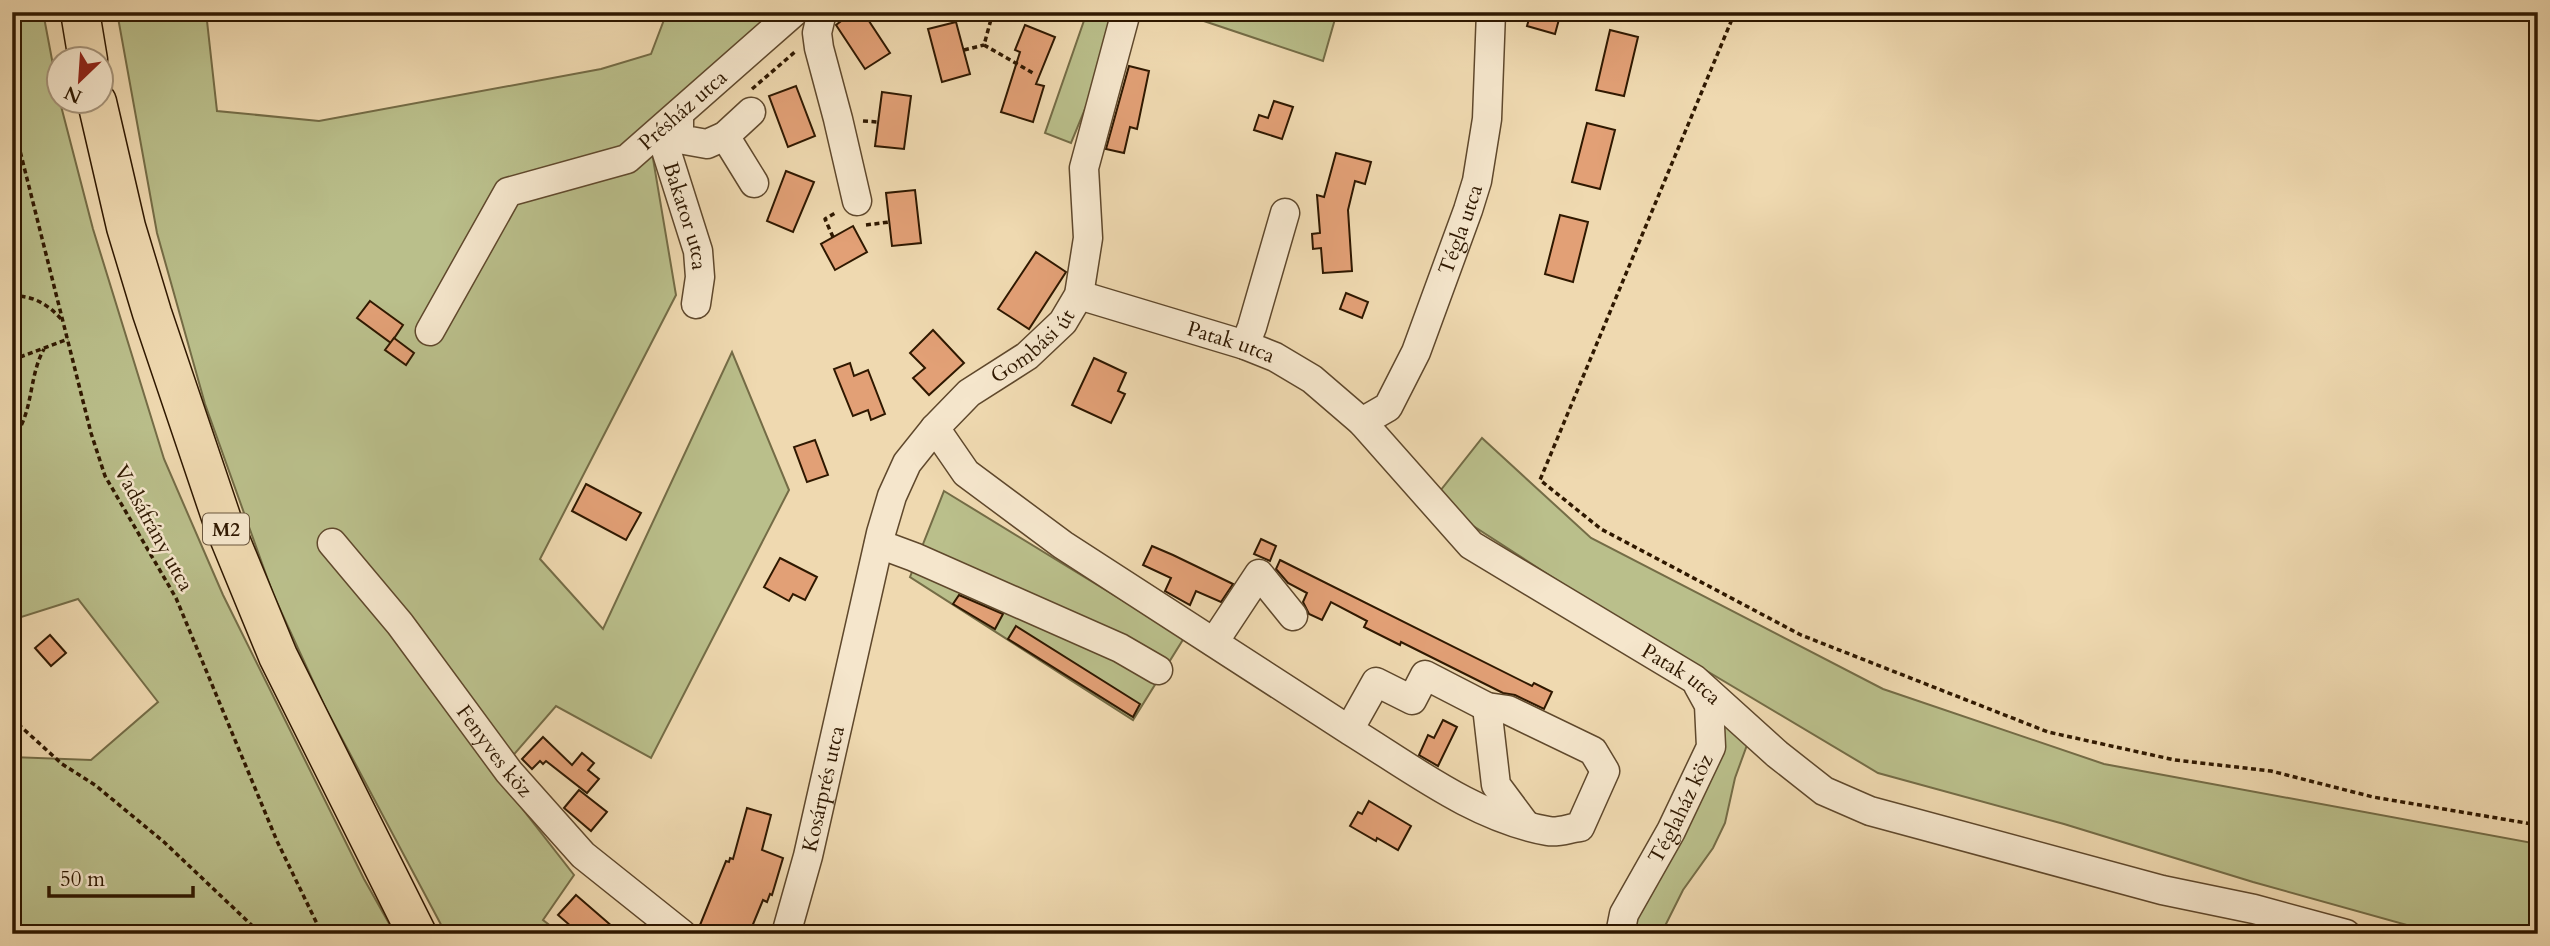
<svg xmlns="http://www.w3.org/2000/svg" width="2550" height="946" font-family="Cardo,serif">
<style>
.green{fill:#babf8b;stroke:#746c46;stroke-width:2}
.building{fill:#e2a076;stroke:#2f1800;stroke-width:2}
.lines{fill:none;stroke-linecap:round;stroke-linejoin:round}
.minor-casing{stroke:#5f482c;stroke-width:31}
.highway-casing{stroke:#2f1800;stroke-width:41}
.path{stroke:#2f1800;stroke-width:3.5;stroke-dasharray:5 3.5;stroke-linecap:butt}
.minor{stroke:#f5e6cc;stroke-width:28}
.highway{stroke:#efd9b0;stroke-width:38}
.labels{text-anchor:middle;stroke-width:5;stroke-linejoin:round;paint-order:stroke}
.shield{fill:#f5e6cc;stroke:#6a563d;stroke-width:2}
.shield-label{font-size:19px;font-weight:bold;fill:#2f1800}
.street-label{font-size:21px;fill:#2f1800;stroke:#f5e6cc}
</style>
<rect width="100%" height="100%" fill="#efd9b0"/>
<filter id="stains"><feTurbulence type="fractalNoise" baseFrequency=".00286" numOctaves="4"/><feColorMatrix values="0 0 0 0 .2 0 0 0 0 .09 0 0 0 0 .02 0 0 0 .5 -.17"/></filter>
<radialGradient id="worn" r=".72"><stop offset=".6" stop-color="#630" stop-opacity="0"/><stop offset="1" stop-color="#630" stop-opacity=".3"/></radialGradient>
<g class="green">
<polygon points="12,12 43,12 60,102 93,229 164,459 223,595 364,879 395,934 12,934 12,757 91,760 158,702 78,599 12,620"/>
<polygon points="117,12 206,12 217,111 319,121 601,69 651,54 667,12 783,12 648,129 676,295 540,559 603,629 732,352 789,490 651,758 556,706 496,775 574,875 543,920 561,934 446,934 324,705 273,594 205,404 157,233"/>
<polygon points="1087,12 1125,12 1071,143 1045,133"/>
<polygon points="1177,12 1337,12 1323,61"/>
<polygon points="1482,438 1591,538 1883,689 2104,764 2538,844 2538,934 2439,934 2253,882 2064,824 1878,773 1586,599 1433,500"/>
<polygon points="944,491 1184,638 1133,720 910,577"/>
<polygon points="1699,697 1747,745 1735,778 1725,823 1713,848 1683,890 1661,934 1608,934 1704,750"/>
</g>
<g class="building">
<polygon points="853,12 863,12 890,53 865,69 836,25"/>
<polygon points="1531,12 1561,12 1555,34 1527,26"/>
<polygon points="956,22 970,74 942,82 928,29"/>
<polygon points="1025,25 1055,37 1036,84 1044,86 1033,122 1001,112 1020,52 1015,50"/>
<polygon points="1610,30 1638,37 1624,96 1596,90"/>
<polygon points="1129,66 1149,71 1137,129 1130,127 1124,153 1106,149"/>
<polygon points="796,86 815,136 788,147 769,96"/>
<polygon points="882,92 911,96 904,149 875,146"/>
<polygon points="1274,101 1293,107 1282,139 1254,130 1259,115 1268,118"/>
<polygon points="1587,123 1615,130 1600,189 1572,182"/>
<polygon points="1336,153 1371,162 1365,184 1355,181 1348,210 1352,271 1323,273 1321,248 1313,249 1312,234 1320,233 1317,195 1324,197"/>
<polygon points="786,171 814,182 793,232 767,221"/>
<polygon points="915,190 921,243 892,246 886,193"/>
<polygon points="1560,215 1588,222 1573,282 1545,274"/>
<polygon points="853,226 867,252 835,270 821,244"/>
<polygon points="1036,252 1066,272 1029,329 998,309"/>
<polygon points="1346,293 1368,302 1362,318 1340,309"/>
<polygon points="370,301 403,325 391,343 357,318"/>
<polygon points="933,330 964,363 929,395 913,378 925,368 910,353"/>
<polygon points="394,338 414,353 406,365 385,350"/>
<polygon points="1094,358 1126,373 1118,391 1125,394 1111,423 1072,405"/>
<polygon points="850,363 854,376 868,370 885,414 871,420 868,410 853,416 834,369"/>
<polygon points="815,440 828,475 807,482 794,447"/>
<polygon points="586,484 641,513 626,540 572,511"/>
<polygon points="1261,539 1276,546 1270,561 1254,554"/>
<polygon points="1152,546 1173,555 1233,584 1221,602 1196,591 1190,605 1165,591 1171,578 1143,565"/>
<polygon points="780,558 817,577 805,600 793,594 789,601 764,587"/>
<polygon points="1280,560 1532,686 1534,683 1552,692 1544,709 1515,695 1503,693 1401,642 1400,645 1364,627 1367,621 1331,602 1322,620 1309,614 1303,602 1307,593 1288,583 1276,569"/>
<polygon points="959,595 1003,614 995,629 953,604"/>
<polygon points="1016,626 1140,704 1133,717 1008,639"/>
<polygon points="50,635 66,653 51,666 35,648"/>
<polygon points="1443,720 1457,727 1438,766 1419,755 1428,735 1434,738"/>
<polygon points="543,737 572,765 582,753 594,763 588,770 599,779 587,793 546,761 543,764 540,761 532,769 522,759"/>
<polygon points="579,790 607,812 591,831 564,808"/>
<polygon points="1369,801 1411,826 1398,850 1377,838 1376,841 1350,826 1358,812 1362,814"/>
<polygon points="747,808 771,815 762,850 783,858 772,895 770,894 767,902 763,900 749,934 721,934 700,925 726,861 729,862 730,858 733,859"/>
<polygon points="576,895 621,934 580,934 558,915"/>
</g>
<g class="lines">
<defs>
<g id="minor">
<polyline points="822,12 817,33 819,48 838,119 857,201"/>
<polyline points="679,114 679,139 707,144 725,136 751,112"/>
<path id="s1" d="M660,131L698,251L700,277L696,304"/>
<polyline points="725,136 754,183"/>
<path id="s2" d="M1079,295L1245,345L1275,357L1312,379L1362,422L1471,545L1694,679L1777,754L1824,791L1870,811L2162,890L2254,909L2346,934"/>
<path id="s3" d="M430,331L508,192L627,159L794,12"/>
<polyline points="1245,345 1252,327 1285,213"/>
<path id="s4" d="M1362,422L1388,407L1416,352L1468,210L1477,181L1487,119L1491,12"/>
<path d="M935,428L966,473L1063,545L1349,730L1376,682L1412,700L1425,675L1487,707L1508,710L1593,751L1605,771L1580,827C1570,828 1558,833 1548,831C1475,818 1411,768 1349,730"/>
<path id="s5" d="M332,543L400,624L509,772L583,855L682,934"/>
<polyline points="879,544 914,557 1120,648 1158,670"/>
<polyline points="1214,642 1259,574 1293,616"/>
<polyline points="1487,707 1496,785 1525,824"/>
<path id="s6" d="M786,934L808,856L881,533L892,496L907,463L935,428L969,393L1027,356L1063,322L1079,295L1088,238L1084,168L1126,12"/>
<path id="s7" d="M1620,934L1624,914L1671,831L1711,747L1709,705L1698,685"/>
</g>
<g id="highway">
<polyline points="80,12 88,60"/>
<polyline points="97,102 126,227 152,313 222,520 278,656 417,934"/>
</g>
</defs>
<use href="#minor" class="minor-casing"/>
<use href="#highway" class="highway-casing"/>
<g class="path">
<polyline points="993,12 984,45 1033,73"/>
<polyline points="1735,12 1540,480 1601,529 1801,635 2048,732 2175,760 2271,771 2373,797 2538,825"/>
<polyline points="964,50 984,45"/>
<polyline points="752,89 796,51"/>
<polyline points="12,119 91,433 105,476 176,598 277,841 322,934"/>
<polyline points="863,121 878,122"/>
<polyline points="866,225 889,222"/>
<polyline points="833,237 825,219 837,212"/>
<path d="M12,296C33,295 49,305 62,320"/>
<polyline points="12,360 68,339"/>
<path d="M12,439C34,415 28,377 44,349"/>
<polyline points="18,724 62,764 95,785 164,842 261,934"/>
</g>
<use href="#minor" class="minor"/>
<use href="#highway" class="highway"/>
</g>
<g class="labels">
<rect class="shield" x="203" y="513.5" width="46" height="31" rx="5"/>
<g class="shield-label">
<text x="226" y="536">M2</text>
</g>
<g class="street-label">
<text dy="7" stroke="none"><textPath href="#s3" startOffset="357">Présház utca</textPath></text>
<text dy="7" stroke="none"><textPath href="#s1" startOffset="89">Bakator utca</textPath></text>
<text dy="7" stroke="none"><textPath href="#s4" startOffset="222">Tégla utca</textPath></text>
<text dy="7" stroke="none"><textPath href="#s6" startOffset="660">Gombási út</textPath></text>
<text dy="7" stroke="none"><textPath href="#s2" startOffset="159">Patak utca</textPath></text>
<text transform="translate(154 528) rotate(61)" y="7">Vadsáfrány utca</text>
<text dy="7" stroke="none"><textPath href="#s2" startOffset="726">Patak utca</textPath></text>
<text dy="7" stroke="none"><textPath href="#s5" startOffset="264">Fenyves köz</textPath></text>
<text dy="7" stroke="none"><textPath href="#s6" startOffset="150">Kosárprés utca</textPath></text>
<text dy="7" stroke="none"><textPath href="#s7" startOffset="140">Téglaház köz</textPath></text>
</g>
</g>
<rect width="2550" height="946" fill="none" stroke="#efd9b0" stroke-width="42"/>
<rect x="14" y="14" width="2522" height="918" fill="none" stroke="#2f1800" stroke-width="3.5"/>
<rect x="21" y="21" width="2508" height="904" fill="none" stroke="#2f1800" stroke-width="2"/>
<g transform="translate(80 80) rotate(205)"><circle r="33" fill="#f5e6cc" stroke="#a6947a" stroke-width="2"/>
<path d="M0-5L12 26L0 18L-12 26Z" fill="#8f2418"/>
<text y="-10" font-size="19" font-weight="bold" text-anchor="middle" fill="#2f1800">N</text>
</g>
<path d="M49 886v10h144v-10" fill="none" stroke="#2f1800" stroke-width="3.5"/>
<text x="60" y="886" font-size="21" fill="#2f1800" stroke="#f5e6cc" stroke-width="5" paint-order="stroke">50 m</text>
<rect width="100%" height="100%" filter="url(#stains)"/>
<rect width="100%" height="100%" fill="url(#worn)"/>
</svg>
